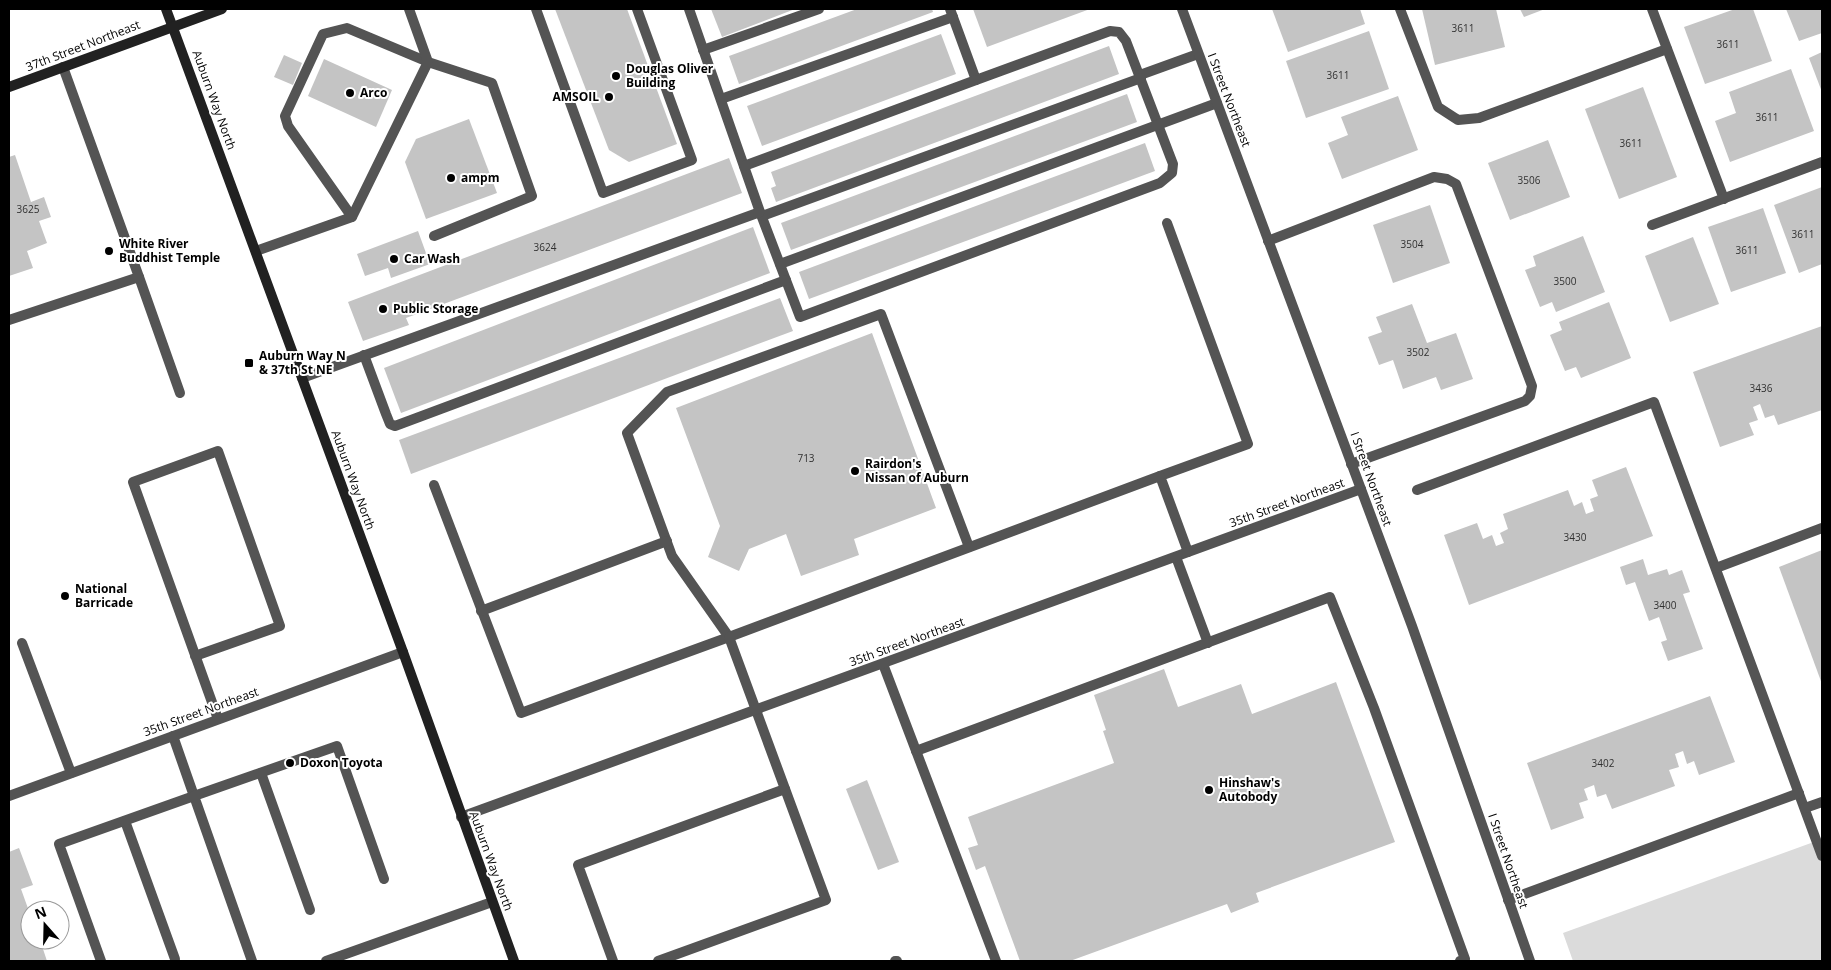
<svg xmlns="http://www.w3.org/2000/svg" width="1831" height="970" font-family="'Open Sans',sans-serif">
<style>
.green{fill:#dbdbdb}
.building{fill:#c4c4c4}
.lines{fill:none;stroke-linecap:round;stroke-linejoin:round}
.service{stroke:#545454;stroke-width:10}
.minor{stroke:#545454;stroke-width:10}
.tertiary{stroke:#545454;stroke-width:10}
.secondary{stroke:#212121;stroke-width:10}
.poi-dot{fill:#000;stroke:#fff;stroke-width:2}
.labels{text-anchor:middle;stroke-width:4;stroke-linejoin:round;paint-order:stroke}
.number-label{font-size:10px;fill:#313131}
.street-label{font-size:12px;fill:#000;stroke:#fff}
.poi-label{font-size:12px;font-weight:bold;fill:#000;stroke:#fff;text-anchor:start}
</style>
<rect width="100%" height="100%" fill="#fff"/>
<polygon class="green" points="1822,839 1822,961 1573,961 1563,933"/>
<g class="building">
<polygon points="555,9 627,9 677,144 629,162 609,150"/>
<polygon points="711,9 795,9 722,37"/>
<polygon points="857,9 932,9 933,12 739,84 729,56"/>
<polygon points="973,9 1090,9 987,47"/>
<polygon points="1272,9 1360,9 1365,24 1288,52"/>
<polygon points="1422,9 1496,9 1505,47 1435,65"/>
<polygon points="1520,9 1545,9 1524,17"/>
<polygon points="1735,9 1753,9 1772,61 1705,84 1684,27"/>
<polygon points="1786,9 1822,9 1822,33 1799,41"/>
<polygon points="1369,31 1389,89 1306,118 1286,61"/>
<polygon points="941,34 956,74 762,146 747,106"/>
<polygon points="1109,46 1119,74 776,202 771,188 776,186 771,172"/>
<polygon points="1822,52 1822,92 1809,58"/>
<polygon points="284,55 302,63 293,85 274,77"/>
<polygon points="324,59 392,90 376,127 308,96"/>
<polygon points="1791,69 1814,131 1730,162 1715,121 1736,113 1729,92"/>
<polygon points="1643,87 1677,177 1619,199 1585,109"/>
<polygon points="1127,94 1137,122 791,250 781,223"/>
<polygon points="1398,96 1418,150 1342,179 1328,143 1348,135 1341,117"/>
<polygon points="469,119 497,193 426,219 405,162 416,139"/>
<polygon points="1548,140 1570,197 1510,220 1488,163"/>
<polygon points="1145,143 1155,171 809,299 799,272"/>
<polygon points="15,155 31,202 44,197 51,217 39,221 47,243 27,251 33,268 9,276 9,157"/>
<polygon points="729,158 742,193 406,318 409,325 363,341 348,302"/>
<polygon points="1822,187 1822,264 1799,273 1774,205"/>
<polygon points="1430,205 1450,263 1393,283 1373,225"/>
<polygon points="1763,208 1786,273 1731,292 1708,227"/>
<polygon points="753,227 770,273 401,413 384,368"/>
<polygon points="418,231 430,264 391,278 388,268 365,276 357,254"/>
<polygon points="1583,236 1605,292 1556,312 1552,302 1540,307 1525,270 1536,266 1533,256"/>
<polygon points="1693,237 1719,304 1670,322 1645,256"/>
<polygon points="780,298 793,331 411,474 399,440"/>
<polygon points="1609,302 1631,358 1581,378 1576,367 1565,371 1550,335 1562,330 1559,322"/>
<polygon points="1412,304 1427,343 1456,333 1473,379 1441,390 1436,377 1403,389 1393,360 1379,365 1368,337 1382,332 1376,317"/>
<polygon points="1822,326 1822,410 1778,425 1774,415 1765,418 1760,404 1753,407 1758,420 1749,423 1754,435 1720,447 1693,372"/>
<polygon points="872,333 936,508 854,539 859,555 801,576 786,534 749,549 739,571 708,557 720,526 676,408"/>
<polygon points="1626,467 1653,536 1469,605 1444,535 1477,523 1483,539 1492,535 1496,546 1504,543 1500,533 1508,529 1503,514 1568,490 1574,506 1582,502 1586,514 1594,511 1590,499 1598,496 1592,480"/>
<polygon points="1822,550 1822,684 1779,567"/>
<polygon points="1643,559 1648,575 1667,569 1669,575 1682,570 1690,592 1683,594 1703,649 1668,661 1661,642 1667,640 1659,617 1649,621 1635,582 1626,585 1620,567"/>
<polygon points="1164,669 1178,707 1241,684 1252,714 1336,682 1395,842 1256,893 1259,902 1231,913 1227,904 1070,961 1020,961 985,866 976,870 968,848 978,845 968,817 1114,763 1103,731 1106,730 1094,695"/>
<polygon points="1710,696 1735,762 1699,775 1694,761 1687,764 1683,751 1675,754 1679,767 1669,770 1675,786 1612,809 1606,794 1597,797 1594,785 1584,789 1588,800 1579,803 1584,818 1551,830 1527,763"/>
<polygon points="867,780 899,862 878,870 846,789"/>
<polygon points="19,848 33,885 21,889 30,914 30,940 40,940 47,961 9,961 9,852"/>
</g>
<g class="lines">
<g class="service">
<polyline points="536,9 603,193 692,160 637,9"/>
<polyline points="689,9 760,212 800,317 1160,183 1172,173 1173,164 1126,41 1119,32 1110,31 976,80 950,9"/>
<polyline points="1400,9 1438,107 1458,120 1479,118 1667,49"/>
<polyline points="1652,9 1724,199"/>
<polyline points="703,50 819,9"/>
<polyline points="1140,75 1198,54"/>
<polyline points="721,99 953,17"/>
<polyline points="744,166 976,80"/>
<polyline points="762,216 1141,78"/>
<polyline points="352,217 288,126 285,116 323,34 347,28 428,62 492,83 532,196 434,236"/>
<polyline points="1167,223 1248,444 1160,476 1188,552"/>
<polyline points="1652,225 1822,162"/>
<polyline points="1268,241 1434,177 1447,179 1456,184 1532,386 1530,396 1525,401 1351,464"/>
<polyline points="256,251 352,217 428,62 409,9"/>
<polyline points="780,264 1217,103"/>
<polyline points="139,277 180,393"/>
<polyline points="9,320 139,277 63,67"/>
<polyline points="364,355 386,414 390,424 395,426 786,280"/>
<polyline points="302,378 760,212"/>
<polyline points="434,485 521,713 729,637 672,556 627,433 667,392 881,314 969,547"/>
<polyline points="1417,490 1654,402 1822,856"/>
<polyline points="1176,557 1208,643"/>
<polyline points="1716,568 1822,528"/>
<polyline points="481,611 667,541"/>
<polyline points="22,643 71,773"/>
<polyline points="195,656 280,626 218,451 133,482 218,719"/>
<polyline points="883,664 996,961"/>
<polyline points="916,751 1330,597 1374,708 1465,959 1460,961"/>
<polyline points="261,773 310,910"/>
<polyline points="1805,808 1822,802"/>
<polyline points="125,821 175,959"/>
<polyline points="1508,900 1799,793"/>
<polyline points="101,961 59,844 194,796 173,736"/>
<polyline points="252,961 194,796 337,746 384,879"/>
<polyline points="326,961 492,902"/>
<polyline points="613,961 578,865 785,789"/>
<polyline points="658,961 826,900 729,637 1160,476"/>
<polyline points="895,961 897,961"/>
</g>
<g class="minor">
<polyline points="9,796 403,652"/>
<polyline points="461,817 1361,489"/>
</g>
<polyline class="tertiary" points="1182,9 1412,626 1530,961"/>
<g class="secondary">
<polyline points="166,9 403,652 514,961"/>
<polyline points="9,87 222,9"/>
</g>
</g>
<g class="poi-dot">
<circle cx="616" cy="76" r="5"/>
<circle cx="350" cy="93" r="5"/>
<circle cx="609" cy="97" r="5"/>
<circle cx="451" cy="178" r="5"/>
<circle cx="109" cy="251" r="5"/>
<circle cx="394" cy="259" r="5"/>
<circle cx="383" cy="309" r="5"/>
<rect x="244" y="358" width="10" height="10" rx="2.5"/>
<circle cx="855" cy="471" r="5"/>
<circle cx="65" cy="596" r="5"/>
<circle cx="290" cy="763" r="5"/>
<circle cx="1209" cy="790" r="5"/>
</g>
<g class="labels">
<g class="number-label">
<text x="1463" y="32">3611</text>
<text x="1728" y="48">3611</text>
<text x="1338" y="79">3611</text>
<text x="1767" y="121">3611</text>
<text x="1631" y="147">3611</text>
<text x="1529" y="184">3506</text>
<text x="28" y="213">3625</text>
<text x="1803" y="238">3611</text>
<text x="1412" y="248">3504</text>
<text x="545" y="251">3624</text>
<text x="1747" y="254">3611</text>
<text x="1565" y="285">3500</text>
<text x="1418" y="356">3502</text>
<text x="1761" y="392">3436</text>
<text x="806" y="462">713</text>
<text x="1575" y="541">3430</text>
<text x="1665" y="609">3400</text>
<text x="1603" y="767">3402</text>
</g>
<g class="street-label">
<text transform="translate(83 46) rotate(-21)" y="4">37th Street Northeast</text>
<text transform="translate(214 100) rotate(70)" y="4">Auburn Way North</text>
<text transform="translate(1229 100) rotate(69)" y="4">I Street Northeast</text>
<text transform="translate(1371 479) rotate(70)" y="4">I Street Northeast</text>
<text transform="translate(353 480) rotate(70)" y="4">Auburn Way North</text>
<text transform="translate(1287 503) rotate(-20)" y="4">35th Street Northeast</text>
<text transform="translate(907 642) rotate(-20)" y="4">35th Street Northeast</text>
<text transform="translate(201 712) rotate(-20)" y="4">35th Street Northeast</text>
<text transform="translate(491 861) rotate(70)" y="4">Auburn Way North</text>
<text transform="translate(1508 861) rotate(71)" y="4">I Street Northeast</text>
</g>
<g class="poi-label">
<text x="626" y="73">Douglas Oliver<tspan x="626" dy="14">Building</tspan></text>
<text x="360" y="97">Arco</text>
<text x="599" y="101" text-anchor="end">AMSOIL</text>
<text x="461" y="182">ampm</text>
<text x="119" y="248">White River<tspan x="119" dy="14">Buddhist Temple</tspan></text>
<text x="404" y="263">Car Wash</text>
<text x="393" y="313">Public Storage</text>
<text x="259" y="360">Auburn Way N<tspan x="259" dy="14">&amp; 37th St NE</tspan></text>
<text x="865" y="468">Rairdon's<tspan x="865" dy="14">Nissan of Auburn</tspan></text>
<text x="75" y="593">National<tspan x="75" dy="14">Barricade</tspan></text>
<text x="300" y="767">Doxon Toyota</text>
<text x="1219" y="787">Hinshaw's<tspan x="1219" dy="14">Autobody</tspan></text>
</g>
</g>
<rect width="1831" height="970" fill="none" stroke="#000000" stroke-width="20"/>
<g transform="translate(45 925) rotate(340)"><circle r="24" fill="#ffffff" stroke="#999999"/>
<path d="M0-4L9 19L0 12L-9 19Z" fill="#000000"/>
<text y="-8" font-size="14" font-weight="bold" text-anchor="middle" fill="#000000">N</text>
</g>
</svg>
